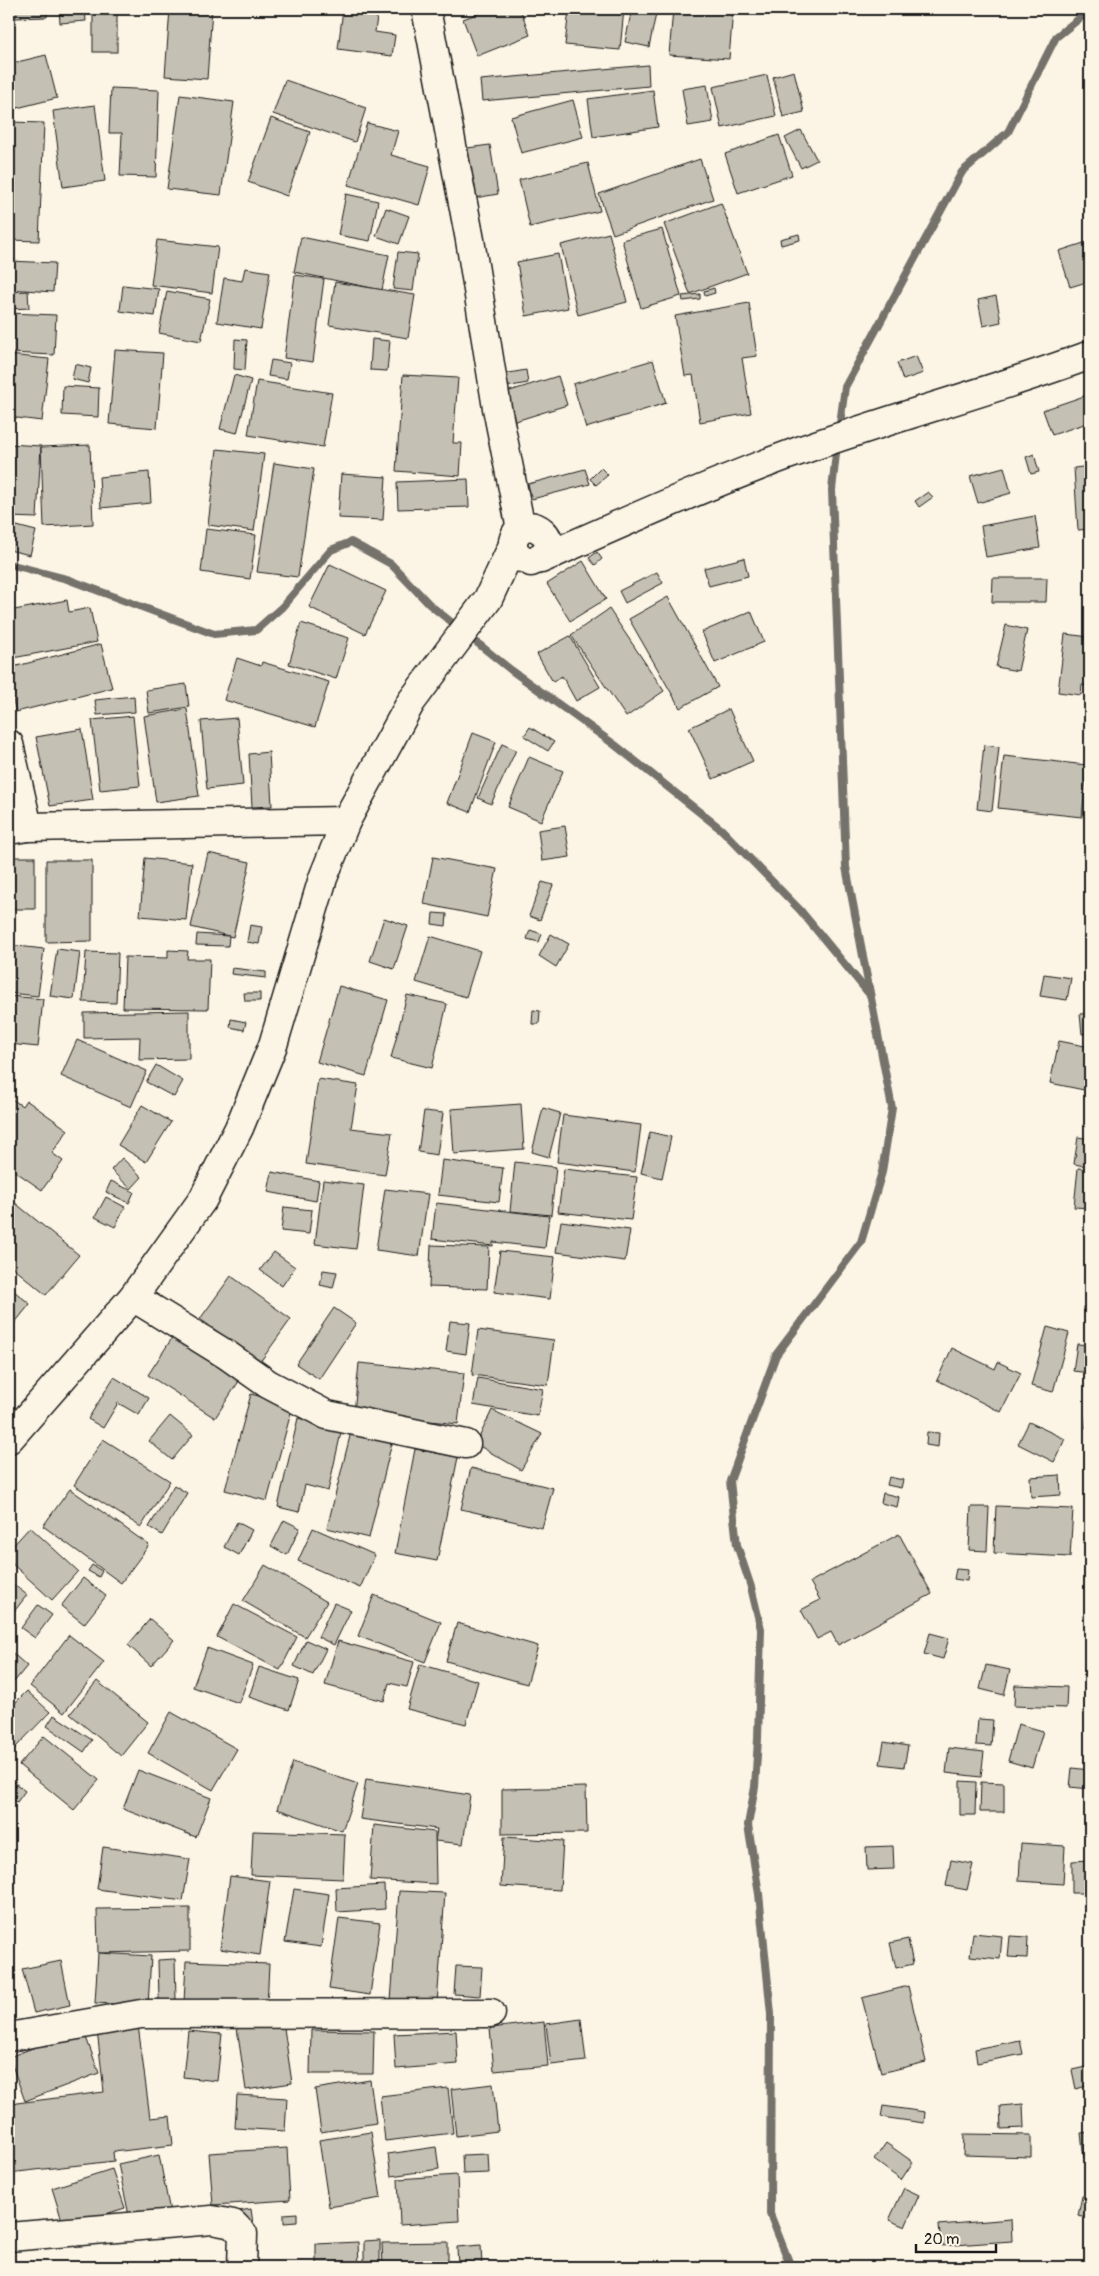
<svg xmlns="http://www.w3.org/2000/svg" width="1099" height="2276" font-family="Pangolin,sans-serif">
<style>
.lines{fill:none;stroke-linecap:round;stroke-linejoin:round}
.stream{stroke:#75726c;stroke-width:8}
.building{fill:#c4c0b3;stroke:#1c1c1c}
.minor-casing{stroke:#1c1c1c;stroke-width:31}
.major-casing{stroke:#1c1c1c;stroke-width:31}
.minor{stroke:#fcf5e5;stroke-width:28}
.major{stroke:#fcf5e5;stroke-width:28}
</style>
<rect width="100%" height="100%" fill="#fcf5e5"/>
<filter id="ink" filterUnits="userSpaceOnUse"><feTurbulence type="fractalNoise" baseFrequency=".02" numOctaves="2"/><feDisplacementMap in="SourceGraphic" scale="10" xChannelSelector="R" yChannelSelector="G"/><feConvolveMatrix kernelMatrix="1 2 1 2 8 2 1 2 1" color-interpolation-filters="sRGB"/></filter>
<g filter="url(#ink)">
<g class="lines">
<g class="stream">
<polyline points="839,431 845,387 962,172 1008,132 1056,37 1090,10"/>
<polyline points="9,564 67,579 214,634 256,630 282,607 331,550 351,542 391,564 430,605 511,670 615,745 722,830 800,910 870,995"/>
<polyline points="791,2267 770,2214 771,2014 759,1894 748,1825 755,1787 758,1739 761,1629 751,1587 737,1545 730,1481 776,1355 861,1242 882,1172 892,1108 846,867 832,490 837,444"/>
</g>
</g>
<g class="building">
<polygon points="15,9 47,9 47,17 15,18"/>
<polygon points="59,9 85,9 86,21 60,23"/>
<rect x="93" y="9" width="24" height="43"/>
<polygon points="170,9 212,9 207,79 165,76"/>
<polygon points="343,9 378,9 375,32 395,35 392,56 338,49"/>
<polygon points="490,9 520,9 530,35 477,56 463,19"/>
<polygon points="569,9 624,9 620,50 565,45"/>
<polygon points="632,9 657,9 649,47 625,42"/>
<polygon points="673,9 733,9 729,59 669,55"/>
<polygon points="46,55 57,98 9,110 9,64"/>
<polygon points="648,65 649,86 482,101 480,80"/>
<polygon points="794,71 804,112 783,117 773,77"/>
<polygon points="767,75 776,116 722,128 713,87"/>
<polygon points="285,80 366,108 355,142 273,114"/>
<polygon points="707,85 713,122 688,126 682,89"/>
<polygon points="111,88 159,90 156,177 120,176 122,133 109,133"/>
<polygon points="653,90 658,127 593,137 588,99"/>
<polygon points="180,95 234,102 221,195 167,189"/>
<polygon points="573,100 583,137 521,153 511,117"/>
<polygon points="95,105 105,181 63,187 53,111"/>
<polygon points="271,118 310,132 287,196 248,182"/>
<polygon points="9,122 44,123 39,241 9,240"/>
<polygon points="367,123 398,131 391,155 430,166 419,205 348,185"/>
<polygon points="801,130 817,160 801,168 785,138"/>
<polygon points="779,135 792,175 738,193 725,154"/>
<polygon points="490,145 498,194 475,198 467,148"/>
<polygon points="700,159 713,199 613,234 599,194"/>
<polygon points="588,163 600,211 530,227 519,180"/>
<polygon points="346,194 378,201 370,241 338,235"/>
<polygon points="721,203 747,273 690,294 664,224"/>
<polygon points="386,208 409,216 399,244 376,236"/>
<polygon points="662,229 681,296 641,308 622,240"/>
<polygon points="609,233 627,302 578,315 561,245"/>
<polygon points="799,234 800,240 781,245 780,239"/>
<polygon points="301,237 389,255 382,290 294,272"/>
<polygon points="157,240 218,247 212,293 151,285"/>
<polygon points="1090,241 1090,281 1070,287 1059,251"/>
<polygon points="398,252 418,254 413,291 393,289"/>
<polygon points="558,254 568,308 526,316 517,262"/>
<polygon points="9,261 55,263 53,292 9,289"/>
<polygon points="245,268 270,272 261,329 217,322 224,278 242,281"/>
<polygon points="295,275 324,279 313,362 284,358"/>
<polygon points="335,282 415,295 408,338 329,325"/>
<polygon points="123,285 159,289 155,316 120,311"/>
<polygon points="714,288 715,293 705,296 704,291"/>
<polygon points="28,291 29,308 9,309 9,292"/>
<polygon points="167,291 210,299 201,341 159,333"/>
<polygon points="700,294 700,299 683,301 682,296"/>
<polygon points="996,296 1001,322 983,326 978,300"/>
<polygon points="749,303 757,356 742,358 751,413 700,422 693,375 685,376 675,316"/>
<polygon points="9,313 56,315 54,355 9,353"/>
<polygon points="235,339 247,340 245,370 234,369"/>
<polygon points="372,339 390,341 387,371 370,370"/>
<polygon points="115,350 163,353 157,428 109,424"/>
<polygon points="9,355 49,359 42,421 9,417"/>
<polygon points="916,356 923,373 903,380 897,363"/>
<polygon points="271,360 290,363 287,379 268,376"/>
<polygon points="653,360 666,403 586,428 573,384"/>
<polygon points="75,364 91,368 88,383 72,379"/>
<polygon points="526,370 528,383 500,388 498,375"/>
<polygon points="234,375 251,380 237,433 220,429"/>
<polygon points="403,375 458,378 453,443 462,443 460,476 396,471"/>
<polygon points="558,376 567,405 506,424 497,395"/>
<polygon points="257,381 332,393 323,447 248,435"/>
<polygon points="63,386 99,388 98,417 62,415"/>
<polygon points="1090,394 1090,422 1052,435 1043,410"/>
<polygon points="9,444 41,446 37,518 9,517"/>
<polygon points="90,445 93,524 44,527 41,447"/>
<polygon points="217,449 264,454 254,531 208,525"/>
<polygon points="1034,454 1039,472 1031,474 1026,457"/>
<polygon points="274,463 314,469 298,577 257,572"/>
<polygon points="1090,466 1090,529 1078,530 1074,468"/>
<polygon points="1004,467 1011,493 978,503 970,476"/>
<polygon points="601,468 608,475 596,485 590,479"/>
<polygon points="585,469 590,484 532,499 528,484"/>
<polygon points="149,472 151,503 101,508 99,477"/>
<polygon points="341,474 386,477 383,520 338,518"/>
<polygon points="468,479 469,507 398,509 397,482"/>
<polygon points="928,492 933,497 919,507 915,501"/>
<polygon points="1035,516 1040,548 986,557 981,526"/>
<polygon points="9,524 36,531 30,555 9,550"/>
<polygon points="206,529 256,535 250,579 201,572"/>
<polygon points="597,552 602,559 595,565 589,558"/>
<polygon points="744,558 748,576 709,586 704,568"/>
<polygon points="583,561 606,599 570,621 547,584"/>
<polygon points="330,564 386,591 365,634 309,607"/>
<polygon points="657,572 663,583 625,603 619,591"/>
<polygon points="993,578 1047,578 1046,602 992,602"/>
<polygon points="668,597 718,687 680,708 629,619"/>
<polygon points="67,600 69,612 90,608 97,642 13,658 9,637 9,611"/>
<polygon points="609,609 664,691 626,717 571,635"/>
<polygon points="751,611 764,642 715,663 702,632"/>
<polygon points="301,623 349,638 336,679 289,664"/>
<polygon points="1006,625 1027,630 1018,671 996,667"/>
<polygon points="1065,634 1090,637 1090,686 1082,685 1081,695 1058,692"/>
<polygon points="570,636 600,687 576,701 562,676 553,682 537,654"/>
<polygon points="101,644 112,688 16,712 9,684 9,668"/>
<polygon points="237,658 261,666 262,662 329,682 315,727 224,700"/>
<polygon points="186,684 189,707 149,713 146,690"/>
<polygon points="134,696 135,712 97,715 95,700"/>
<polygon points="187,709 199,796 156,802 144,716"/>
<polygon points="729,709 753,761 713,779 689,728"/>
<polygon points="133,716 140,786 100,790 92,720"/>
<polygon points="237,718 243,785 207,789 201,721"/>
<polygon points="530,727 554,742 548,751 524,736"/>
<polygon points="82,729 93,800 50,806 36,737"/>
<polygon points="473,733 496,742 470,812 447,803"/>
<polygon points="502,744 516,750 491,804 478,798"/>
<polygon points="984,745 999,747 992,811 977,809"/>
<polygon points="269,752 272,806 252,807 249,754"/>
<polygon points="1004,756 1087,765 1082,817 998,808"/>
<polygon points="529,757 563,771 541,821 508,807"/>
<polygon points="565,826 570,857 542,861 538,830"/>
<polygon points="208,853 250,862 233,937 191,927"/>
<rect x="9" y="857" width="26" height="52"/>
<polygon points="433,857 497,869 487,917 424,904"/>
<polygon points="145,858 192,863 186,920 140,916"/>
<polygon points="46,860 92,860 92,941 46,942"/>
<polygon points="542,882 553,885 540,920 529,916"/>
<polygon points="433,913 447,914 446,926 432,924"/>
<polygon points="384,918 408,926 394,969 370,961"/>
<polygon points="250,925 262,927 259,944 247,942"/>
<polygon points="530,930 542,934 539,942 527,939"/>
<polygon points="197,934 229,936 228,946 196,945"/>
<polygon points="551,934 569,944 556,967 539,956"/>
<polygon points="430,936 480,951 466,997 416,982"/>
<polygon points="9,945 44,949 38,996 9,993"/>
<polygon points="57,949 80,952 74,999 50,996"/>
<polygon points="168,950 188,951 187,959 210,959 208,1009 123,1008 125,957 168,958"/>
<polygon points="86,952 118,953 116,1003 83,1002"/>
<polygon points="232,968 266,972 266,978 231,974"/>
<polygon points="1044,974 1071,978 1067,1000 1040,996"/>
<polygon points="339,986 388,1000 366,1076 317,1062"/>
<polygon points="244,993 260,993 260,1001 245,1001"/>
<polygon points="407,995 447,1004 432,1068 391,1058"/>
<polygon points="9,996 43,999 38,1047 9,1044"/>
<polygon points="533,1010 540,1011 539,1024 532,1024"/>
<polygon points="189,1011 189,1059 139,1060 140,1037 84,1038 84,1013"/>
<polygon points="1090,1013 1090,1033 1082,1034 1080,1014"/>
<polygon points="231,1019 246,1022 244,1030 230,1027"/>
<polygon points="77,1040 147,1071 131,1107 61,1076"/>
<polygon points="1059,1041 1090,1047 1084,1090 1050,1083"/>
<polygon points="156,1065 183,1081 174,1097 146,1082"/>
<polygon points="318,1079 358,1085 351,1128 392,1133 385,1175 306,1164"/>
<polygon points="9,1097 22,1106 26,1100 68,1130 52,1153 63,1161 42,1190 9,1167"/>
<polygon points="521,1104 524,1149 454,1154 451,1109"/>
<polygon points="142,1105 171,1122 146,1162 118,1145"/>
<polygon points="543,1108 560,1113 549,1157 532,1152"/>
<polygon points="424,1111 443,1113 437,1155 418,1152"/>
<polygon points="563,1115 641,1125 635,1172 557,1162"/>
<polygon points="650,1132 671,1137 662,1178 641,1173"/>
<polygon points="1078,1137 1090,1139 1090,1167 1074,1164"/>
<polygon points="122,1158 142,1177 131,1189 111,1170"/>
<polygon points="442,1160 503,1168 499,1202 438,1195"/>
<polygon points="515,1162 556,1167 551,1215 510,1211"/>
<polygon points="1078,1168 1090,1169 1090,1208 1074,1207"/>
<polygon points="564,1169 637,1177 631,1220 558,1212"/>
<polygon points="272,1172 319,1181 316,1201 268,1192"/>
<polygon points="323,1180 364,1185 356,1249 315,1244"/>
<polygon points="111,1181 134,1192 129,1203 106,1192"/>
<polygon points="385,1189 428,1194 419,1256 376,1250"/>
<polygon points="106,1197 125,1207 115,1227 95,1217"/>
<polygon points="14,1202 79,1255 46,1295 9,1264 9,1209"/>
<polygon points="436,1203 549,1216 545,1248 493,1242 493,1246 432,1239"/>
<polygon points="284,1207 312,1210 309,1234 281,1231"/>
<polygon points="561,1221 630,1230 625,1261 556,1252"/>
<polygon points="431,1245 489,1247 487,1289 429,1287"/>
<polygon points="500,1251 555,1257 550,1299 494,1292"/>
<polygon points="274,1252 295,1267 282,1286 260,1270"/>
<polygon points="323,1270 337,1272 333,1288 320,1285"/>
<polygon points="231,1276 291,1319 260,1362 200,1319"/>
<polygon points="9,1287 30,1304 9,1330"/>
<polygon points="334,1308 356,1323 319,1379 296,1364"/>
<polygon points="450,1321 470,1323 466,1354 446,1351"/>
<polygon points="1047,1327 1069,1333 1053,1392 1031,1386"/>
<polygon points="478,1330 554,1340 548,1385 472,1375"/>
<polygon points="174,1335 241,1378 215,1418 148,1375"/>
<polygon points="1077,1344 1090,1345 1090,1373 1073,1371"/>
<polygon points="952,1348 995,1369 998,1362 1021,1373 1001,1412 937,1380"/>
<polygon points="359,1363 464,1373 458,1424 354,1413"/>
<polygon points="114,1377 149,1398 139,1415 118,1403 103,1428 88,1419"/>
<polygon points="478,1378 543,1389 538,1416 473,1405"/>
<polygon points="1090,1388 1090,1428 1086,1428"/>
<polygon points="251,1394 293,1405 267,1501 225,1490"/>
<polygon points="492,1410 542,1434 521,1470 476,1444"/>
<polygon points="170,1416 193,1435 172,1460 149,1441"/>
<polygon points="298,1418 342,1428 328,1491 305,1485 299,1512 278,1507"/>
<polygon points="1029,1422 1065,1439 1054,1462 1018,1444"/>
<polygon points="351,1432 392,1442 369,1538 327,1528"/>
<polygon points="927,1432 939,1433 938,1447 926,1445"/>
<polygon points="103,1439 170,1481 141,1527 74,1485"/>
<polygon points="415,1449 458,1457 437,1561 395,1553"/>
<polygon points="471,1468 553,1488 542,1528 461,1509"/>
<polygon points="1060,1475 1061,1495 1031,1497 1030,1477"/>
<polygon points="889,1477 903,1480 901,1488 887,1485"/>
<polygon points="174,1485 187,1493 162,1535 149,1527"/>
<polygon points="70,1489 149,1545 121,1583 43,1526"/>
<polygon points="883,1493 899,1497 897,1507 881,1503"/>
<polygon points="996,1506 1073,1509 1070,1557 994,1553"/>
<polygon points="971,1507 989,1507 987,1551 969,1550"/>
<polygon points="284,1520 300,1528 287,1555 271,1546"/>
<polygon points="237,1522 252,1530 239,1555 224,1547"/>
<polygon points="30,1527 78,1571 52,1600 9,1561 9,1550"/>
<polygon points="313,1528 375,1555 360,1588 298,1561"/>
<polygon points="899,1534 932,1594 838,1645 831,1632 817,1639 801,1610 820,1600 810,1582"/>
<polygon points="92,1565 102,1571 99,1577 88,1571"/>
<polygon points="265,1565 327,1602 305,1637 243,1601"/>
<polygon points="956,1569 968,1570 967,1581 954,1579"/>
<polygon points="83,1578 106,1596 84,1624 61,1606"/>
<polygon points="9,1581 27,1595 9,1618"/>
<polygon points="374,1595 441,1622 425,1662 358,1636"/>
<polygon points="334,1603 351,1610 334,1645 318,1637"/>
<polygon points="234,1604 297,1637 280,1670 217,1637"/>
<polygon points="38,1605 52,1615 35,1638 21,1628"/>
<polygon points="150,1619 174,1640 151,1666 128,1645"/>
<polygon points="457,1623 538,1646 527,1684 446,1661"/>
<polygon points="930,1633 949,1638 943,1659 924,1654"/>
<polygon points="69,1635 104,1662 64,1713 30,1686"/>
<polygon points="306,1640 326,1649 313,1675 294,1666"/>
<polygon points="338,1641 414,1662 407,1687 389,1683 384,1701 325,1685"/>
<polygon points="207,1648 253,1665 239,1703 193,1687"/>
<polygon points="9,1650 27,1666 9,1688"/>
<polygon points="420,1664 478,1681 466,1724 407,1709"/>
<polygon points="986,1665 1010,1670 1004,1695 980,1689"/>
<polygon points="259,1667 299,1680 289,1710 249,1697"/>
<polygon points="97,1681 148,1722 121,1756 70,1714"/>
<polygon points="1015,1685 1067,1687 1066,1708 1014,1706"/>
<polygon points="27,1691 50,1712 15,1748 9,1743 9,1709"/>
<polygon points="171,1712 237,1749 213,1790 148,1753"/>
<polygon points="54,1715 92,1740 84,1752 47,1726"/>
<polygon points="978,1719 993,1720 991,1746 976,1745"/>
<polygon points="1018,1724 1043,1731 1032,1768 1008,1761"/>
<polygon points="44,1736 99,1780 74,1810 19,1765"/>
<polygon points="884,1742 908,1746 904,1767 880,1764"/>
<polygon points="949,1748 984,1752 981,1777 946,1773"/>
<polygon points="293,1762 358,1784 342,1831 277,1809"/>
<polygon points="1072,1768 1090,1770 1090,1789 1070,1787"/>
<polygon points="138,1770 211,1798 196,1837 123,1809"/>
<polygon points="9,1778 25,1791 17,1802 9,1796"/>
<polygon points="366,1779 470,1795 463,1844 435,1841 437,1829 360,1819"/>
<polygon points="960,1781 976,1782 975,1815 960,1815"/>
<polygon points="981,1782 1004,1783 1004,1812 980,1812"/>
<polygon points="586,1787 587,1833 502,1834 502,1789"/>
<polygon points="374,1825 435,1832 436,1884 370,1880"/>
<polygon points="253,1831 345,1834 343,1879 251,1875"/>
<polygon points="504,1837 563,1841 560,1890 501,1886"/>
<polygon points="1021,1843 1065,1846 1063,1884 1019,1881"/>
<polygon points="893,1846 894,1869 867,1870 866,1847"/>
<polygon points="103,1847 190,1859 183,1901 97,1889"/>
<polygon points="951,1860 973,1864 967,1890 946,1886"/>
<polygon points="1090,1860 1090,1893 1072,1893 1072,1861"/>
<polygon points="230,1876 270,1881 260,1955 220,1949"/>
<polygon points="384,1885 385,1909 337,1912 336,1888"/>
<polygon points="294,1889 329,1894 321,1947 285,1942"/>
<polygon points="399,1891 445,1893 437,2004 391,2001"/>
<polygon points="190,1908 190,1951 98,1953 97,1909"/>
<polygon points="339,1918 380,1923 370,1995 329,1989"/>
<polygon points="973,1933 1002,1936 1000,1959 970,1956"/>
<polygon points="1010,1936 1028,1937 1027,1958 1008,1957"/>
<polygon points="908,1939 913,1964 896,1968 890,1943"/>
<polygon points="98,1953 151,1956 148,2006 95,2003"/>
<polygon points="175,1959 176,2000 159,2000 158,1960"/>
<polygon points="61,1961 70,2005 34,2013 22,1969"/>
<polygon points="186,1961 269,1964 267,2006 184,2003"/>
<polygon points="456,1966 482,1967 480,1996 454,1994"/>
<polygon points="908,1986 926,2062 881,2073 862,1998"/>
<polygon points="581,2019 586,2061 551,2065 546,2024"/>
<polygon points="283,2021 292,2083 246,2090 237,2028"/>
<polygon points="544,2022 548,2066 494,2071 490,2028"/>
<polygon points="138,2025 150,2118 170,2116 173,2145 113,2152 114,2161 9,2173 9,2104 104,2092 97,2030"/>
<polygon points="83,2029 99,2073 25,2101 9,2057"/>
<polygon points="311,2030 374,2031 373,2074 310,2074"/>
<polygon points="188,2031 222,2034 217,2081 183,2077"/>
<polygon points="456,2031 458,2064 396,2069 394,2034"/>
<polygon points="1020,2040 1023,2054 977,2063 975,2049"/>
<polygon points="1090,2066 1090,2085 1076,2089 1072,2070"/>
<polygon points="370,2080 376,2123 321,2132 315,2089"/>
<polygon points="493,2084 498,2131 456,2136 451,2089"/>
<polygon points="448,2088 453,2133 385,2141 380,2096"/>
<polygon points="237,2095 287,2098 285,2131 235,2128"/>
<polygon points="1023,2104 1024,2128 1001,2129 1000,2106"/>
<polygon points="883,2106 925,2112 924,2123 881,2117"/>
<polygon points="371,2132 381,2198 329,2207 319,2140"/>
<polygon points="1090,2132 1090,2157 1084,2158 1081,2133"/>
<polygon points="964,2134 1031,2135 1031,2157 963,2155"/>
<polygon points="886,2143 913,2162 901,2180 874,2160"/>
<polygon points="436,2147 439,2169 391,2176 388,2154"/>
<polygon points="287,2148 290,2200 213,2205 209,2153"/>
<polygon points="488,2154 489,2173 463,2174 462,2155"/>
<polygon points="159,2155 170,2212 130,2220 118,2164"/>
<polygon points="112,2169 125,2208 64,2227 52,2188"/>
<polygon points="457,2175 459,2221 400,2225 398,2179"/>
<polygon points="904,2188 919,2195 905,2227 889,2220"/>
<polygon points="1082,2196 1090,2197 1090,2219 1078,2216"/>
<polygon points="251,2209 253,2224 240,2225 239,2211"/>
<polygon points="297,2213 297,2222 284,2223 284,2214"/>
<polygon points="1011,2219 1012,2241 941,2246 939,2225"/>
<polygon points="380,2240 380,2267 364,2267 364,2241"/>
<polygon points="358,2242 359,2267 316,2267 316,2244"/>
<polygon points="448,2242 448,2267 383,2267 382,2243"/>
<polygon points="481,2245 482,2267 458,2267 457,2247"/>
</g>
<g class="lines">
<defs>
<g id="minor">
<polyline points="426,9 470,240 497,408 521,529"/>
<polyline points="9,744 28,827"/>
<polyline points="9,830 28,827 346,821"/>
<polyline points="133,1297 227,1355 268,1384 327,1415 466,1444"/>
<polyline points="9,2037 141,2014 491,2013"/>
<polyline points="9,2237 212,2220 233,2224 243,2234 242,2267"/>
</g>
<g id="major">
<path d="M521,558C514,553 511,546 514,538C524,507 575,545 531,562"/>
<path d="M541,559C622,523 705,486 788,455C888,418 991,392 1090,355"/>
<polyline points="9,1439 133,1297 203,1199 239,1128 273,1045 323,878 346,821 411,702 488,599 513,545"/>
</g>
</defs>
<use href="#minor" class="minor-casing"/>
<use href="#major" class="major-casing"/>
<use href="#minor" class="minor"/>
<use href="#major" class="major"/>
</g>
</g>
<rect width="1099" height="2276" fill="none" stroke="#fcf5e5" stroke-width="30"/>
<rect x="15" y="15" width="1069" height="2246" fill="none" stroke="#1c1c1c" stroke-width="2" filter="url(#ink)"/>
<path d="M916 2244v8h80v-8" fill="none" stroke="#1c1c1c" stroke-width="2.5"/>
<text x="924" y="2244" font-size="15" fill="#1c1c1c" stroke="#fcf5e5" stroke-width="4" paint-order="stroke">20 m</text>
</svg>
